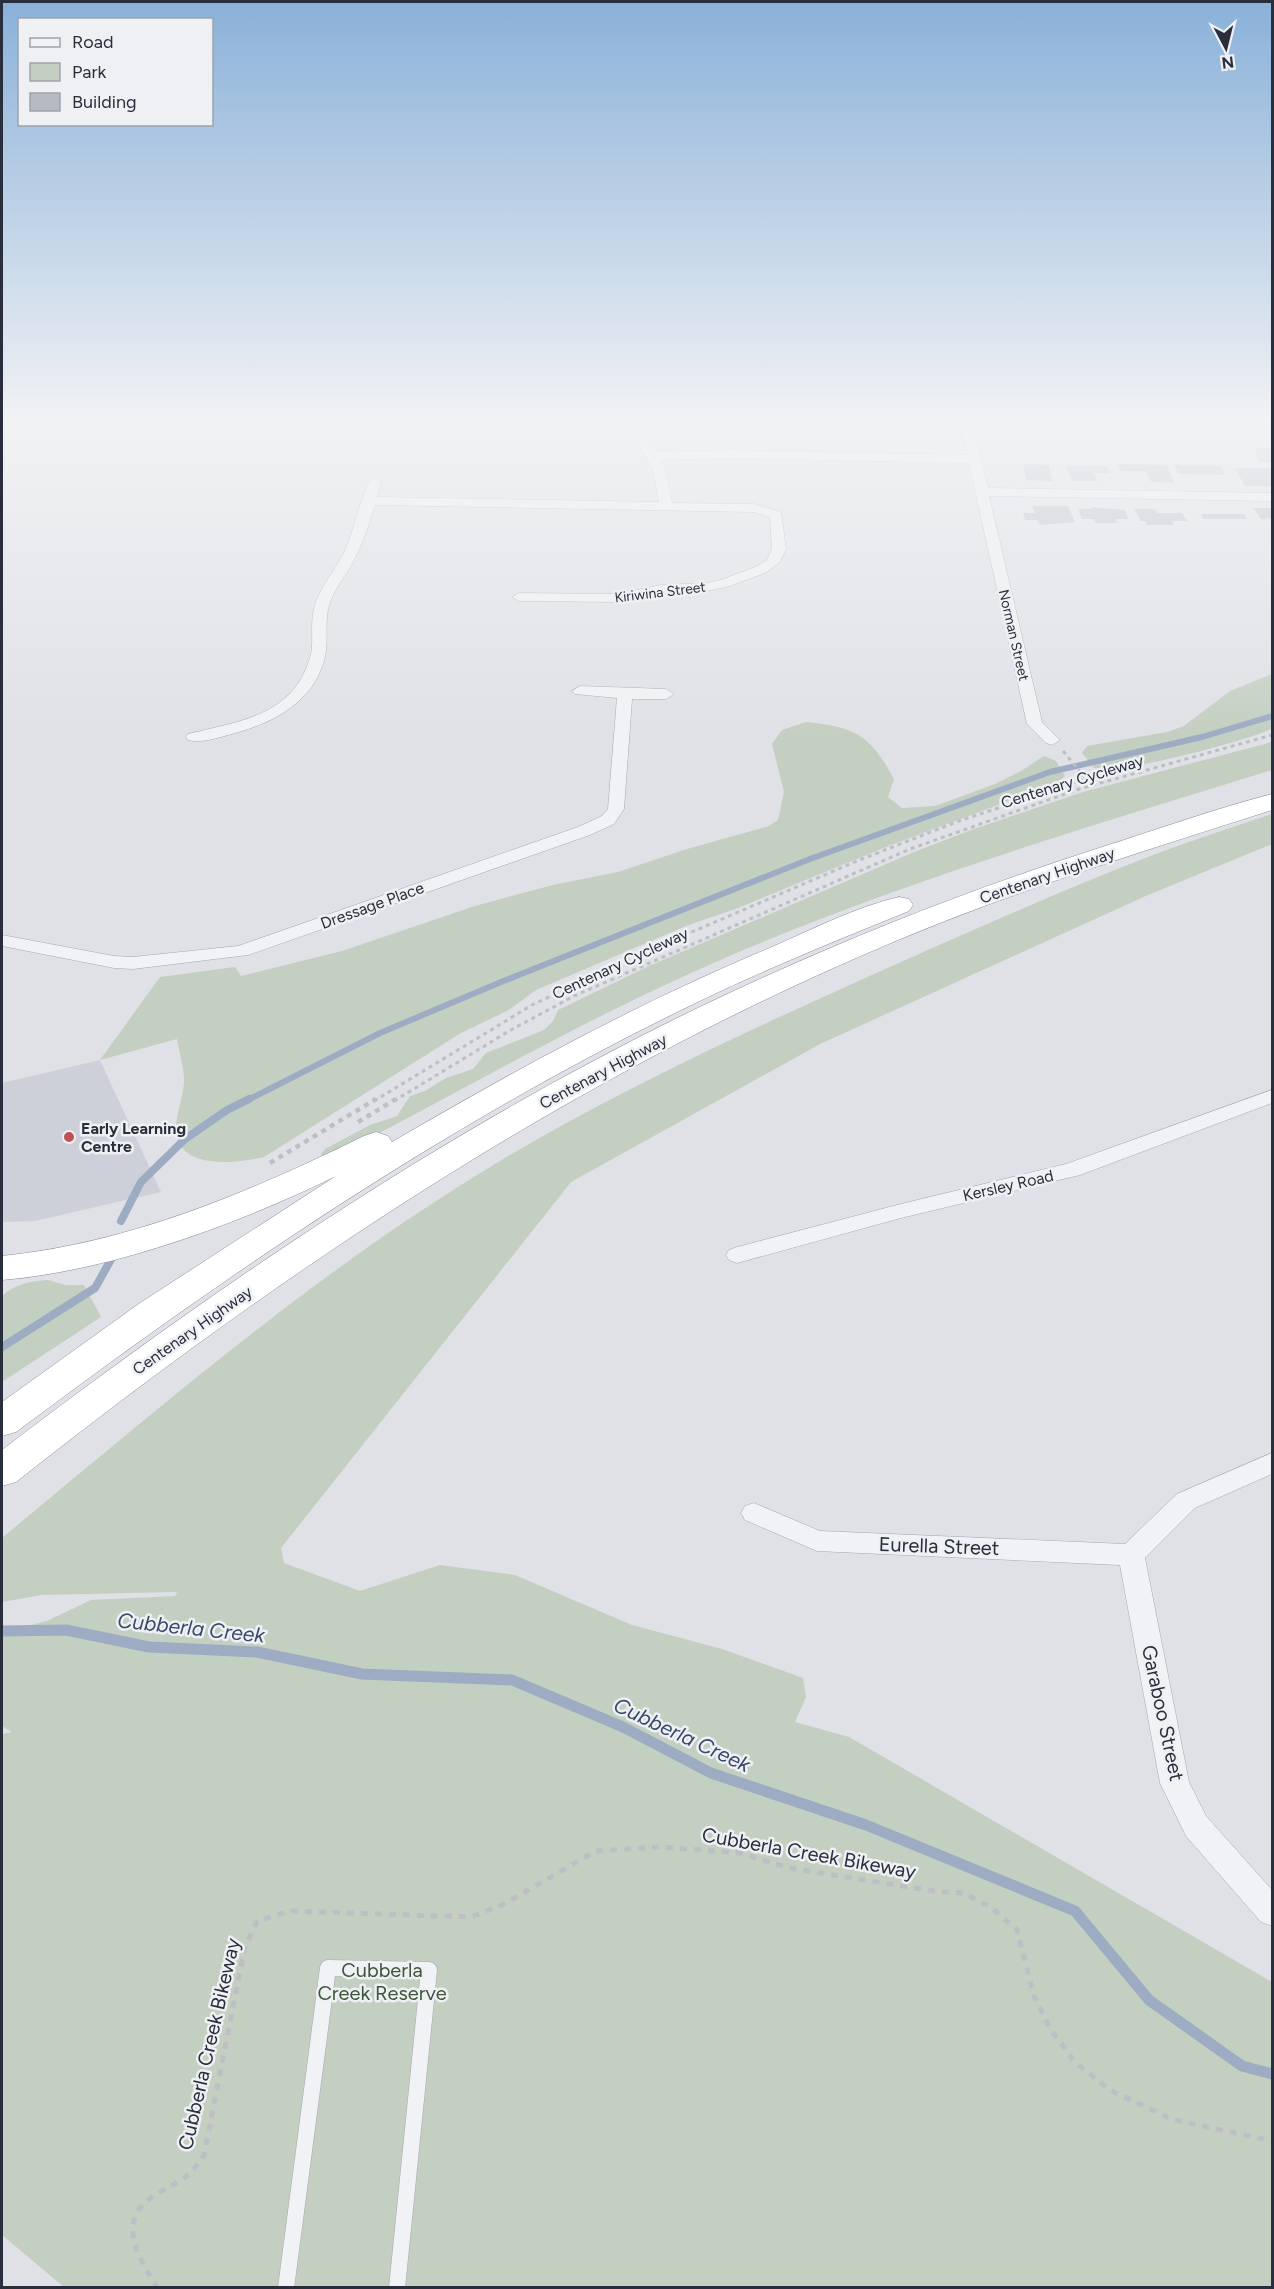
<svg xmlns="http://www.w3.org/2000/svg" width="1274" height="2289" font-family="Figtree,sans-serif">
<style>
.built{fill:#cdd0d8}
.green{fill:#c3cfc1}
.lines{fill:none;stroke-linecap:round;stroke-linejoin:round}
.stream-far2{stroke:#9dacc3;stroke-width:6}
.stream-far1{stroke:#9dacc3;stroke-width:8}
.stream{stroke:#9dacc3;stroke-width:11}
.building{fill:#b6bac2}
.lane-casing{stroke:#a5a8b0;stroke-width:17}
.street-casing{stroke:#a5a8b0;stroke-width:1}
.highway-casing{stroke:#888e9b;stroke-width:1}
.path-far2{stroke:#bdbfc5;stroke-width:3;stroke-dasharray:4 4;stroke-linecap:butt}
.path-far1{stroke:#bdbfc5;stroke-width:4.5;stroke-dasharray:5 5;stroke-linecap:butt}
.path{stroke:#bdbfc5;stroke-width:5;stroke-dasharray:7 7;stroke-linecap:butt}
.lane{stroke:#f1f2f5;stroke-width:16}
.street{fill:#f1f2f5;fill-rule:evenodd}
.highway{fill:#fff;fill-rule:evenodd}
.poi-dot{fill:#bf5057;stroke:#eef0f4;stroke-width:2}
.labels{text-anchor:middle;stroke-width:5;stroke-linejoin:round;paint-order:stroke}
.far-street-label{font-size:14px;fill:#292e3c;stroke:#eef0f4}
.street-label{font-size:16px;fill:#292e3c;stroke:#eef0f4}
.poi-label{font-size:16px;font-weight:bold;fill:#292e3c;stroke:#eef0f4;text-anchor:start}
.near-street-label{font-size:20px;fill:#292e3c;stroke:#eef0f4}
.near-park-label{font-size:20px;fill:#3b5638;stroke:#eef0f4}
.near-water-label{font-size:21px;font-style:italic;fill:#384a6b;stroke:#eef0f4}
</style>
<rect width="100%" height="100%" fill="#dfe1e6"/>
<polygon class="built" points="100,1060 161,1192 35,1221 2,1222 2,1083"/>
<g class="green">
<path d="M1272,674V728L1267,731C1232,744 1128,773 1094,768L1082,753L1087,746L1167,732L1184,726L1230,691Z"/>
<path d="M806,722C856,727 870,735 894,779L888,797L902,808L935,806L995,784L1021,771L1044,756L1056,761L1065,776L1057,783L886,847L738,908L686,926L536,990L509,1010L461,1033L264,1157C237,1163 178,1171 176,1130C175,1118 184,1095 184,1080C184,1067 179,1052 177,1039L100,1060L160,977L235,967L241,976L342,951L475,906L553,885L618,872L687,849L769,826L778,820L784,792L772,744L782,730Z"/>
<path d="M1272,742V770C1091,826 908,880 734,954C595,1013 465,1089 332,1158H322L321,1154L325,1149L370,1125L397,1116L410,1096L425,1091L446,1078L473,1069L486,1053L544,1030L553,1021L558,1010L649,966L914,852L974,829L1083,792Z"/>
<path d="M1272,814V844L1148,895L820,1044L571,1182L281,1548L284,1563L360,1591L440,1565L515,1575L632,1625L722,1649L803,1678L806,1697L795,1722L849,1737L1272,1982V2287H64L2,2235V1734L12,1732L2,1726V1632L47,1621L91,1600L175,1596L177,1592L41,1595L2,1602V1538C146,1419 289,1295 447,1194C575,1111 715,1046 854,983C953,939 1052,894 1153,855C1193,840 1233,827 1272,814Z"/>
<path d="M48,1280L65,1285H84L101,1317L2,1382V1296C15,1284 31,1281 48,1280Z"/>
</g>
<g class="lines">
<polyline class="stream-far2" points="246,1101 380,1033 501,982 810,859 1050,772 1202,737 1272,716"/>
<g class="stream-far1">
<polyline points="121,1221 141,1182 185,1139 227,1110 249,1099"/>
<polyline points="2,1347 95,1288 113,1256"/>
</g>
<polyline class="stream" points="2,1631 66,1630 149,1647 257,1652 362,1674 512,1680 623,1727 711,1773 866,1825 1075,1911 1149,2000 1242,2066 1272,2074"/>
</g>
<g class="building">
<polygon points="1254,448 1272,448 1272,462 1260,462"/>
<polygon points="1023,464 1049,465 1052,481 1026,480"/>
<polygon points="1118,464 1167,465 1174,483 1151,482 1146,471 1120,471"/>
<polygon points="1175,465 1221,466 1225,475 1178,474"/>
<polygon points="1066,466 1106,466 1110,473 1094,473 1098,481 1072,481"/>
<polygon points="1235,468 1272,468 1272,486 1245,486"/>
<polygon points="1032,506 1068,506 1075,522 1040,525 1037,520 1025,520 1023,513 1035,513"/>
<polygon points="1091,507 1125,510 1128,519 1115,519 1117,523 1095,523 1094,519 1082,519 1078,509 1092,509"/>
<polygon points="1253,508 1272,508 1272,518 1261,519"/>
<polygon points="1134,509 1155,509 1158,513 1182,513 1187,521 1172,521 1174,525 1147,525 1145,521 1141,521"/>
<polygon points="1201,514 1244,514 1247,519 1203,519"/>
</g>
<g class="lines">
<defs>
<polyline id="lane" points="286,2288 328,1968 429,1970 397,2288"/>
<g id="street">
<path d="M631,417H643L642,432L657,452L731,450L968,455L959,417H971L988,488L1272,493V501L989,496L1042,722L1060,740L1052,745L1046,743L1027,724L976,495L974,492L975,490L969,463L731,458L661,460L667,475L672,503L754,504L781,512L786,549L780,562L765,573L730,586L707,591L662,593L617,602L519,601L512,597L519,593L617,594L662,585L707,583L721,580L755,567L767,560L772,549L770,517L753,512L375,505C368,527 361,549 349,569C343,579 335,589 331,600C324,617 328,633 326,650C320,695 282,719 242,731C227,735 204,744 188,740L186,737L188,734C240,721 295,716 311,654C314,639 310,624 314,609C319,587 337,569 346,548C355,527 360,498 371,479H379L381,482L377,497L659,502L652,467L630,432Z"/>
<polygon points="580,686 666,689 674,694 666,699 632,699 624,809 614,824 590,835 248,955 133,969 114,968 2,946 2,935 114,956 133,957 238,946 578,827 602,816 608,809 617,698 575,694 572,691"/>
<polygon points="1272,1090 1272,1103 1080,1175 901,1218 737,1263 729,1260 726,1255 729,1250 737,1247 901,1204 1066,1164"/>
<polygon points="1272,1453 1272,1474 1195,1508 1145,1558 1189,1782 1206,1816 1272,1890 1272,1926 1261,1922 1186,1836 1160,1783 1120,1565 817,1551 745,1520 741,1513 745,1506 754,1503 820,1531 1125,1544 1177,1494"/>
</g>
<g id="highway">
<path d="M1272,794V810C1147,850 1020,889 898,940C576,1075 289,1266 16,1482L2,1486V1450C239,1269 489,1101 762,978C872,928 984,885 1099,848C1156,830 1214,809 1272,794Z"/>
<path d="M899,897L909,899L913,905L909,911C830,943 751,975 675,1013C441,1128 224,1276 16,1432L2,1436V1402L140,1303L336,1176C238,1224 111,1271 2,1280V1256C130,1243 250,1192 364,1136L376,1132L388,1136L392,1142C515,1070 640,1002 772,947C813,929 856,907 899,897Z"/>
</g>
</defs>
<use href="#lane" class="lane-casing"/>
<use href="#street" class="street-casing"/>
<use href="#highway" class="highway-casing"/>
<g class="path-far2">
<polyline points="1063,751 1092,786"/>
<polyline points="374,1101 532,1005 636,956 857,861 959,821 1085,779"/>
<polyline points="394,1101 509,1031 574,996 910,849 1079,789 1272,735"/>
</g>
<g class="path-far1">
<polyline points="358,1122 396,1099"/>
<polyline points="270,1163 376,1099"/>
</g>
<path class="path" d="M158,2288C141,2263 117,2226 147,2201C171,2181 184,2187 204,2155L245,1946L257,1921L289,1911L471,1917L502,1905L596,1851L660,1847L740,1853L789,1868L934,1891L963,1893L992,1908L1017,1930L1034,1996L1049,2027L1075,2062L1110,2090L1171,2119L1272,2141"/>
<use href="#lane" class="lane"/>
<use href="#street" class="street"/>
<use href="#highway" class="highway"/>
</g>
<linearGradient id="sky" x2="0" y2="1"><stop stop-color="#8ab1d9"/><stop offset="0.57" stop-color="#f1f2f4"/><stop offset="1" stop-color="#f1f2f4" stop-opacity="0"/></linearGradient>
<rect width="1274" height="737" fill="url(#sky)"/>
<circle class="poi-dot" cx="69" cy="1137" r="6"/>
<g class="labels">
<g class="far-street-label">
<text transform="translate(660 592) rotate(-7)" y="5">Kiriwina Street</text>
<text transform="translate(1014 635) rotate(77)" y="5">Norman Street</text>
</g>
<g class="street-label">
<text transform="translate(1072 781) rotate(-17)" y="6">Centenary Cycleway</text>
<text transform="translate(1047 875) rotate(-19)" y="6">Centenary Highway</text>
<text transform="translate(372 905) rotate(-20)" y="6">Dressage Place</text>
<text transform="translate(620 963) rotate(-25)" y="6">Centenary Cycleway</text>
<text transform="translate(603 1071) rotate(-28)" y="6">Centenary Highway</text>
<text transform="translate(1008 1185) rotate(-13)" y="6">Kersley Road</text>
<text transform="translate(192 1330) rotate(-35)" y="6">Centenary Highway</text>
</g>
<g class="poi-label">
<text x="81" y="1134">Early Learning<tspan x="81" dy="18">Centre</tspan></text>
</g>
<g class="near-street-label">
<text transform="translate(939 1546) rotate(2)" y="7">Eurella Street</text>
<text transform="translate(1163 1713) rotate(78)" y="7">Garaboo Street</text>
<text transform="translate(809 1853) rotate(10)" y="7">Cubberla Creek Bikeway</text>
<text transform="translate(209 2044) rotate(-77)" y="7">Cubberla Creek Bikeway</text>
</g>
<g class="near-park-label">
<text x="382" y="1977">Cubberla<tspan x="382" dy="23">Creek Reserve</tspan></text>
</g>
<g class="near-water-label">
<text transform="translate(191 1628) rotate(6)" y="7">Cubberla Creek</text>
<text transform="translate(682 1735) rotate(25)" y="7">Cubberla Creek</text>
</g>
</g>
<rect width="1274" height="2289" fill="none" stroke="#292e3c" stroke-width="6"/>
<rect x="18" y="18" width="195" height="108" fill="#eef0f4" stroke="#9fa2aa" stroke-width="1.5"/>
<rect x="30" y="38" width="30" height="9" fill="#f1f2f5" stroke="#9fa2aa" stroke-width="1.5"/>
<text x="72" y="48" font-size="18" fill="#292e3c">Road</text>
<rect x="30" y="63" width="30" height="18" fill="#c3cfc1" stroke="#9fa2aa" stroke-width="1.5"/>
<text x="72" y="78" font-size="18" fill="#292e3c">Park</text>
<rect x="30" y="93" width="30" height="18" fill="#b6bac2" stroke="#9fa2aa" stroke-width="1.5"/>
<text x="72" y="108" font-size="18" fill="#292e3c">Building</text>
<g transform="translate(1226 48) rotate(173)" stroke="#eef0f4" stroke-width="4.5" paint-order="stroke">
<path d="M0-4.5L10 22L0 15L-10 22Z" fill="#292e3c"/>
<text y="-9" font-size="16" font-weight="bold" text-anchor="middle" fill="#292e3c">N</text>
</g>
</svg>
